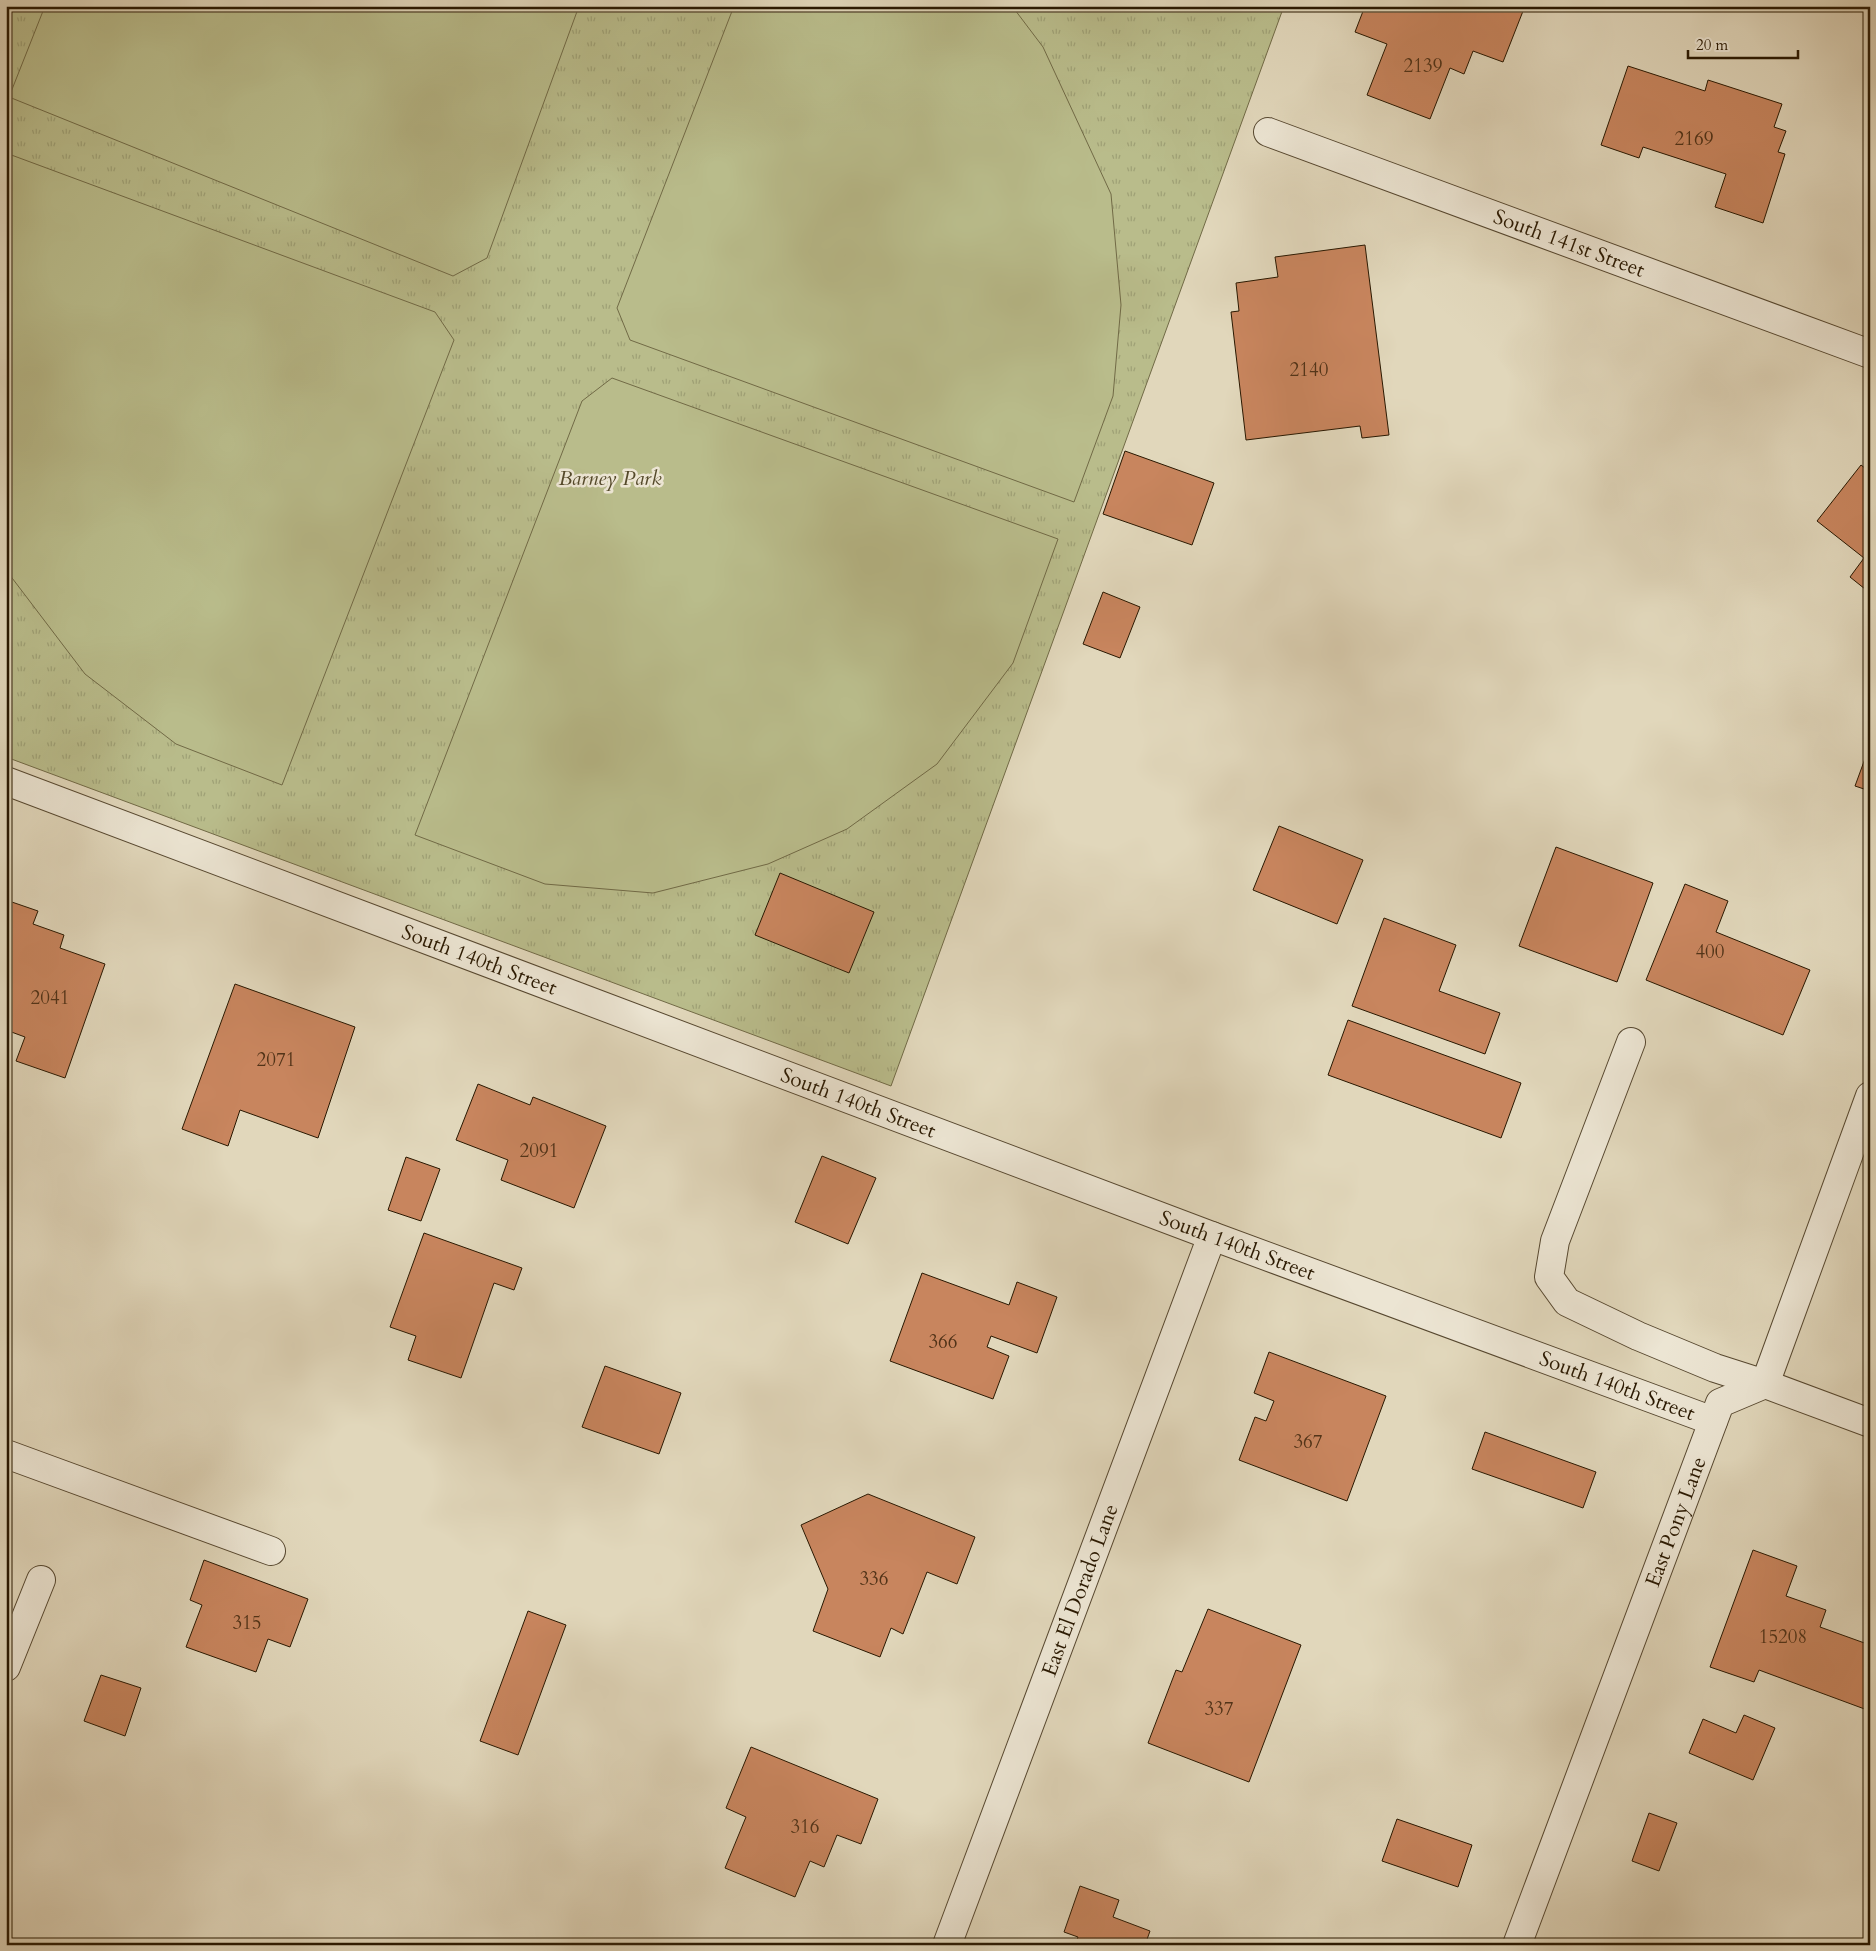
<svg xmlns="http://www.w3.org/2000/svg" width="1876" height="1951" font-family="Cardo,serif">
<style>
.park{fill:url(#park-tufts);stroke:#716a46}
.pitch{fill:#b9bc8b;stroke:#716a46}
.building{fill:#c8855e;stroke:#291801}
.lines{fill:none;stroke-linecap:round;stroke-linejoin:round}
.minor-casing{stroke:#574830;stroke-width:30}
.minor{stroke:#ece5d3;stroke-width:28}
.labels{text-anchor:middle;stroke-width:5;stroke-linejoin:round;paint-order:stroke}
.number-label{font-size:19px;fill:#513318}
.street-label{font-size:21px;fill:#291801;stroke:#ece5d3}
.park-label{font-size:21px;font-style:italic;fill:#54492a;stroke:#ece5d3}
</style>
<defs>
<pattern id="park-tufts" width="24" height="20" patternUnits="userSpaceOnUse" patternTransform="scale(1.25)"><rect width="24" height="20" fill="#b9bc8b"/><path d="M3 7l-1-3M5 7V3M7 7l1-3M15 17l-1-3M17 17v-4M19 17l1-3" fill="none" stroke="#9fa176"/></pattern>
</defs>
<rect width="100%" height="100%" fill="#e1d7bb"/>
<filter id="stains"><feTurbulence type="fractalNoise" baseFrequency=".004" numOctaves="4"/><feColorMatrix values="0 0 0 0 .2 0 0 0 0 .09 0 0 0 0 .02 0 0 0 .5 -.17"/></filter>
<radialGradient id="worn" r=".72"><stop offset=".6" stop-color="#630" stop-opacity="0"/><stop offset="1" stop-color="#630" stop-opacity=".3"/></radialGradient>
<polygon class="park" points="6,6 1284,6 891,1086 6,757"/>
<g class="pitch">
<polygon points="45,6 579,6 487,258 453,276 9,97"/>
<polygon points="734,6 1012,6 1043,47 1111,194 1121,305 1113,396 1074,502 630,340 617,308"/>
<polygon points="6,153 435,312 454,340 282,785 176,744 85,674 6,570"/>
<polygon points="612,378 1058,539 1013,663 937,764 847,829 768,864 653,893 545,884 415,835 582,401"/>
</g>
<g class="building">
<polygon points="1365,6 1525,6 1503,62 1473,51 1464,74 1450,68 1430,119 1367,95 1387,44 1355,32"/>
<polygon points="1628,66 1705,91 1708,80 1782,104 1774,127 1786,131 1778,152 1785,154 1763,223 1715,207 1726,174 1643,147 1639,158 1601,145"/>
<polygon points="1365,245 1389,435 1362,438 1360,426 1246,440 1231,312 1239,311 1236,283 1278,277 1275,257"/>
<polygon points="1125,451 1214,483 1192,545 1103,514"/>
<polygon points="1861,465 1870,472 1870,593 1850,577 1864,558 1817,521"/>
<polygon points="1103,592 1140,607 1120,658 1083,644"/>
<polygon points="1870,745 1870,791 1855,786"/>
<polygon points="1279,826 1363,860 1337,924 1253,890"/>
<polygon points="1556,847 1653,883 1617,982 1519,946"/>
<polygon points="780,873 874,912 849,973 755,935"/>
<polygon points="1685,884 1728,901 1716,932 1810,970 1783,1035 1646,980"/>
<polygon points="6,900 38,911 33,924 64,935 60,948 105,964 65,1078 16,1061 25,1037 6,1030"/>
<polygon points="1384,918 1456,945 1439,991 1500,1013 1485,1054 1352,1006"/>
<polygon points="235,984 355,1027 318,1138 240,1110 228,1146 182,1129"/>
<polygon points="1348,1020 1521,1083 1501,1138 1328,1075"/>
<polygon points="478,1084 530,1105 533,1097 606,1126 574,1208 501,1180 508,1160 456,1140"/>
<polygon points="822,1156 876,1178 848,1244 795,1222"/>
<polygon points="406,1157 440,1169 421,1221 388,1210"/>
<polygon points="424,1233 522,1268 514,1290 494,1283 461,1378 408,1360 416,1336 390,1327"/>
<polygon points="922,1273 1009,1305 1017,1282 1057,1297 1037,1353 991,1336 987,1347 1009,1356 993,1399 890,1361"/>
<polygon points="1269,1352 1386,1396 1347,1501 1239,1460 1255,1417 1266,1421 1274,1401 1254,1393"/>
<polygon points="605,1366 681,1393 659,1454 582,1427"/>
<polygon points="1485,1432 1596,1472 1583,1508 1472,1469"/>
<polygon points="868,1494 975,1537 957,1584 927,1572 903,1634 891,1628 880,1657 813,1631 828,1589 801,1525"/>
<polygon points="1753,1550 1797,1566 1786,1596 1826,1610 1820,1627 1870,1645 1870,1711 1759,1670 1754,1682 1710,1667"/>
<polygon points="204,1560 308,1599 290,1647 268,1639 256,1672 186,1647 202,1605 190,1600"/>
<polygon points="1208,1609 1301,1645 1249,1782 1148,1743 1176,1670 1182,1672"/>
<polygon points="528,1611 566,1625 518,1755 480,1741"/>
<polygon points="101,1675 141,1688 125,1736 84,1721"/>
<polygon points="1744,1715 1775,1728 1753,1780 1689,1753 1703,1719 1736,1733"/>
<polygon points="751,1747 878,1799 861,1844 837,1835 824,1867 810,1861 795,1897 725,1868 746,1817 726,1808"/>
<polygon points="1649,1813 1677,1823 1659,1871 1632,1861"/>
<polygon points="1397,1819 1472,1845 1458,1887 1382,1861"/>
<polygon points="1080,1886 1119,1900 1113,1917 1150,1931 1145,1945 1075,1945 1078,1937 1064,1932"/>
</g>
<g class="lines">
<defs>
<g id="minor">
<path id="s1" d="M1268,132L1870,354"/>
<path id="s2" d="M6,781L1212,1236L1713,1421"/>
<polyline points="1631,1042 1555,1241 1549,1277 1567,1302 1638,1336 1715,1368 1765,1384 1870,1423"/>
<polyline points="6,1454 271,1551"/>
<polyline points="6,1667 41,1580"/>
<path id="s3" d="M947,1945L1212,1236"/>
<path id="s4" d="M1517,1945L1720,1403L1765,1384L1870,1096"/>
</g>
</defs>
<use href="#minor" class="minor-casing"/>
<use href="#minor" class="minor"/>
</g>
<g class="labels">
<g class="number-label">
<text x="1423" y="72">2139</text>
<text x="1694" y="145">2169</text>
<text x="1309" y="376">2140</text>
<text x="1710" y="958">400</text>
<text x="50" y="1004">2041</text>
<text x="276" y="1066">2071</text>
<text x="539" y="1157">2091</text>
<text x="943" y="1348">366</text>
<text x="1308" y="1448">367</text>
<text x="874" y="1585">336</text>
<text x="247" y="1629">315</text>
<text x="1783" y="1643">15208</text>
<text x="1219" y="1715">337</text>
<text x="805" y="1833">316</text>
</g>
<g class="street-label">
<text dy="7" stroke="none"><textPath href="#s1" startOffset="321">South 141st Street</textPath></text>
<text dy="7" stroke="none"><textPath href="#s2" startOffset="506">South 140th Street</textPath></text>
<text dy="7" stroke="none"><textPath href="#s2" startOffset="911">South 140th Street</textPath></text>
<text dy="7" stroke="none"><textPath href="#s2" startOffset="1316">South 140th Street</textPath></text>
<text dy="7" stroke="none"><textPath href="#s2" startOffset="1721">South 140th Street</textPath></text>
<text dy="7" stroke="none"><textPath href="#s4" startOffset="452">East Pony Lane</textPath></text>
<text dy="7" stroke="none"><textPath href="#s3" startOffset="379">East El Dorado Lane</textPath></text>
</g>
<g class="park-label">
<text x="610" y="485">Barney Park</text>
</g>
</g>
<rect width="1876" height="1951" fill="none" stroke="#e1d7bb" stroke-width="25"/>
<rect x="8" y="8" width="1861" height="1936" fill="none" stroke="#291801" stroke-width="2.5"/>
<rect x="12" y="12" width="1851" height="1926" fill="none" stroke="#291801"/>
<path d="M1688 50v8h110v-8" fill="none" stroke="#291801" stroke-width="2.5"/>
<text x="1696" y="50" font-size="15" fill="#291801" stroke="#ece5d3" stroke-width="4" paint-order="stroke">20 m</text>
<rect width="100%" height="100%" filter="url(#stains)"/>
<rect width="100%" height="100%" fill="url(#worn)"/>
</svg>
